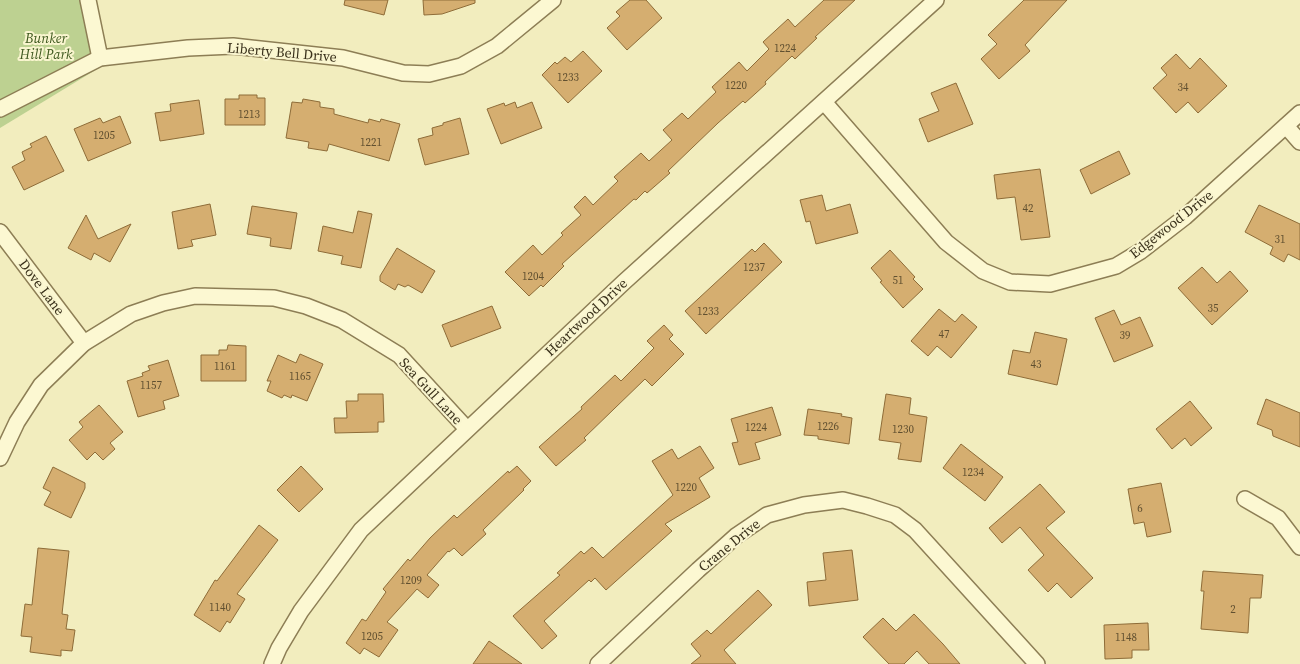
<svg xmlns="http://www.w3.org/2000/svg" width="1300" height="664" font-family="'Source Serif 4',serif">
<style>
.green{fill:#bdd191}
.building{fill:#d5ae70;stroke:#8e6c38}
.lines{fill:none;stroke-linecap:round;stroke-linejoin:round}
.street-casing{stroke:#8d7e55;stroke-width:18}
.street{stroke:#fcf8d2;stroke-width:15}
.labels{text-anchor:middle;stroke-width:4;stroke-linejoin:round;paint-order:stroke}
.number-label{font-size:11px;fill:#615030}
.park-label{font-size:14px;font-style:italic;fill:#3f591f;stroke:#f9f5cf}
.street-label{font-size:14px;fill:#3a311b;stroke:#f9f5cf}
</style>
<rect width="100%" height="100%" fill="#f2edbe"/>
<polygon class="green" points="0,0 84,0 112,60 0,128"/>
<g class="building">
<polygon points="345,0 388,0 384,15 344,5"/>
<polygon points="423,0 475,0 475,3 442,14 424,15"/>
<polygon points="630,0 646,0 662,18 627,50 607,28 620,16 616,12"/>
<polygon points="824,0 855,0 815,37 817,38 795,59 792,56 765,82 766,84 745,103 743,101 718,123 668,171 670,173 647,193 645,191 636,200 634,199 562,264 564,266 543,287 541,285 529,296 505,272 533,245 542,255 563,235 561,233 581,215 574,207 585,196 593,205 618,181 614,177 641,153 649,161 672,140 663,130 682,113 688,119 716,92 712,87 739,62 747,71 769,49 763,42 788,19 795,27"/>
<polygon points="1024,0 1067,0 1025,45 1030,51 999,79 981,59 997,44 988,35"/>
<polygon points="583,51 602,71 568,103 542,75 555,62 557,64 565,57 571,62"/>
<polygon points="1176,54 1190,69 1200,58 1227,86 1198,113 1188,102 1176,113 1153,88 1167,75 1161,68"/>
<polygon points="956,83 973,124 928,142 919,119 939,111 931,93"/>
<polygon points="239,95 257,95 257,98 265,98 265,125 225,125 225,99 239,99"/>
<polygon points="303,99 320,102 320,107 334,109 334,114 368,123 369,119 380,122 381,119 400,124 389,161 329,144 327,151 308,148 309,142 286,138 292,102 302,103"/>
<polygon points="199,100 204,134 160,141 155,113 171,111 170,104"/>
<polygon points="515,102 517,108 532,102 542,128 501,144 487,109 504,103 505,106"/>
<polygon points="120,116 131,143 88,161 74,129 100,118 103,123"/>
<polygon points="460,118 469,154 425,165 418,139 433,135 432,128 443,125 443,123"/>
<polygon points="46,136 64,171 24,190 12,167 25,160 22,152 32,147 30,144"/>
<polygon points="1119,151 1130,174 1091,194 1080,170"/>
<polygon points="1040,169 1050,237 1021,240 1015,197 997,199 994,175"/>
<polygon points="822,195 826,211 850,204 858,233 816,244 810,221 806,222 800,200"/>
<polygon points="210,204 216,235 191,240 193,246 178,249 172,212"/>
<polygon points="1259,205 1300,224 1300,260 1288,254 1284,262 1270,254 1273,247 1245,232"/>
<polygon points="252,206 297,213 291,249 270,246 271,238 247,234"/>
<polygon points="358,211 372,214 361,268 341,264 343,256 318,251 323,226 353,233"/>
<polygon points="86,215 98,239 131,224 110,262 94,253 91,260 68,248"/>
<polygon points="764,243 782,262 706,334 685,311 752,249 755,252"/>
<polygon points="397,248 435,271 422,293 408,285 405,287 398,284 395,290 380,281 380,276"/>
<polygon points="890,250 915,277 913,279 923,289 903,308 880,282 882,281 871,268"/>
<polygon points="1202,267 1217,283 1230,271 1248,291 1212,325 1178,288"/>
<polygon points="492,306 501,328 451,347 442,325"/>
<polygon points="939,309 955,322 962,314 977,327 951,358 937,346 928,356 911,341"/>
<polygon points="1114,310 1121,325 1140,317 1153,346 1114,362 1095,318"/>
<polygon points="664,325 673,335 669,339 684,354 652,386 645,379 584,438 586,440 556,466 539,447 582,409 581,407 615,375 621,381 654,348 647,341"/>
<polygon points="1035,332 1067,339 1057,385 1008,374 1013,350 1030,353"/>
<polygon points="228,345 246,346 246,381 201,381 201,355 219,355 219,350 227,350"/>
<polygon points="300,354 323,364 307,401 292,395 291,398 284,395 282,398 267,391 271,381 267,381 278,355 296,363"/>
<polygon points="168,360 179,396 163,401 165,409 138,417 127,381 143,376 142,373 150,370 148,366"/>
<polygon points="358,394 383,394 384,422 378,422 378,432 335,433 334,418 347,418 346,401 358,401"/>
<polygon points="886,394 911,398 909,414 927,417 921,462 898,459 901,443 879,440"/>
<polygon points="1266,399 1300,413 1300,447 1273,436 1272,430 1257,424"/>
<polygon points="1190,401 1212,428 1191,446 1185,438 1172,449 1156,429"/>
<polygon points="99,405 123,432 110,443 115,449 103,460 95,452 87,460 69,440 83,427 79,422"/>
<polygon points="772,407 781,435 755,443 760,459 739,465 732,443 738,442 731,419"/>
<polygon points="808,409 842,414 841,416 852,418 849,444 818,439 818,436 804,435"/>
<polygon points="961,444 1003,477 985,501 943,468"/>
<polygon points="700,446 714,468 699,478 710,497 665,524 672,531 606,590 595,578 591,582 589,580 544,621 557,636 542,649 513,616 560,575 557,573 581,551 584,554 592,547 603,558 673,495 652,461 672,449 678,459"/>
<polygon points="301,466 323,489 299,512 277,490"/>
<polygon points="517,466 531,481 523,489 524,490 483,530 486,534 462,556 454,548 449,552 448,551 427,575 439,585 428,598 417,589 387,622 398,630 379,657 364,648 360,654 346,643 362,619 366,621 386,592 383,589 408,559 410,561 430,538 454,515 457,518 508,471 509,473"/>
<polygon points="53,467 85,483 85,488 71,518 44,505 51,492 43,488"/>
<polygon points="1161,483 1171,532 1147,537 1144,522 1134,524 1128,489"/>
<polygon points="1040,484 1065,512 1046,528 1093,578 1071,598 1057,583 1048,592 1028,570 1044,555 1020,527 1002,543 989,528"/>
<polygon points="259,525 278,540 237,594 245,599 230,623 227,621 220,632 194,615 215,580 217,581"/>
<polygon points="38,548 69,551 62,614 68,615 66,629 75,630 72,651 61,650 61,656 30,652 32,637 21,636 25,604 32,605"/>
<polygon points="852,550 858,600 809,606 807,582 826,580 823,553"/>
<polygon points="1203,571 1263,575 1261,598 1250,598 1248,633 1201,629 1204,591 1201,591"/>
<polygon points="758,590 772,605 724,650 736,664 691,664 701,656 691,644 707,630 711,634"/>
<polygon points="914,614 943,644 960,664 929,664 917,651 904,664 889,664 863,637 883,618 896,631"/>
<polygon points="1148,623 1149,650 1132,650 1132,658 1105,659 1104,625"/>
<polygon points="489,641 522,664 473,664"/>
</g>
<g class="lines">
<defs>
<g id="street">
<polyline points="88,0 100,58"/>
<polyline points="824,102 946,242 983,271 1010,282 1050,284 1116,266 1141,251 1185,217 1300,113"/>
<polyline points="0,109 100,58 188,48 233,46 343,58 403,73 429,74 461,66 497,46 553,0"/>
<polyline points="1286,126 1300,142"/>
<polyline points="0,232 84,343"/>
<polyline points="0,458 17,422 41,385 84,343 131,314 163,303 195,296 274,298 306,306 342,320 399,355 467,429"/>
<polyline points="1245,499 1278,518 1300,547"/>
<polyline points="272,664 279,648 301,611 361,530 624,282 936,0"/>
<polyline points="598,664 698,570 736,536 767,515 804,505 843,500 867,506 895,515 915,530 1037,664"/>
</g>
</defs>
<use href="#street" class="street-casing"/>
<use href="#street" class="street"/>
</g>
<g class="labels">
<g class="number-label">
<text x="785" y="52">1224</text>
<text x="568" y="81">1233</text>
<text x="736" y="89">1220</text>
<text x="1183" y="91">34</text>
<text x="249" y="118">1213</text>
<text x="104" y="139">1205</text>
<text x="371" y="146">1221</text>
<text x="1028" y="212">42</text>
<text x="1280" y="243">31</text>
<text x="754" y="271">1237</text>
<text x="533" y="280">1204</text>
<text x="898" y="284">51</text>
<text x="1213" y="312">35</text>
<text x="708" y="315">1233</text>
<text x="944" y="338">47</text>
<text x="1125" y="339">39</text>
<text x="1036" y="368">43</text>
<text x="225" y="370">1161</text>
<text x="300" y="380">1165</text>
<text x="151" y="389">1157</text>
<text x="828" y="430">1226</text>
<text x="756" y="431">1224</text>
<text x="903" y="433">1230</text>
<text x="973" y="476">1234</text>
<text x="686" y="491">1220</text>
<text x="1140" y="512">6</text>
<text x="411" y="584">1209</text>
<text x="220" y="611">1140</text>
<text x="1233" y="613">2</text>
<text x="372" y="640">1205</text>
<text x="1126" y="641">1148</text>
</g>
<g class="park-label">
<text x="46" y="43">Bunker<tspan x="46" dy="16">Hill Park</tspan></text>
</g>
<g class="street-label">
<text transform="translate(282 52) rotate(5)" y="5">Liberty Bell Drive</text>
<text transform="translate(1171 224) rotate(-38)" y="5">Edgewood Drive</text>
<text transform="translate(42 287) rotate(53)" y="5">Dove Lane</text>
<text transform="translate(586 317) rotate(-43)" y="5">Heartwood Drive</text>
<text transform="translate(431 391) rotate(47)" y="5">Sea Gull Lane</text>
<text transform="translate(729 545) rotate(-39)" y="5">Crane Drive</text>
</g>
</g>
</svg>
